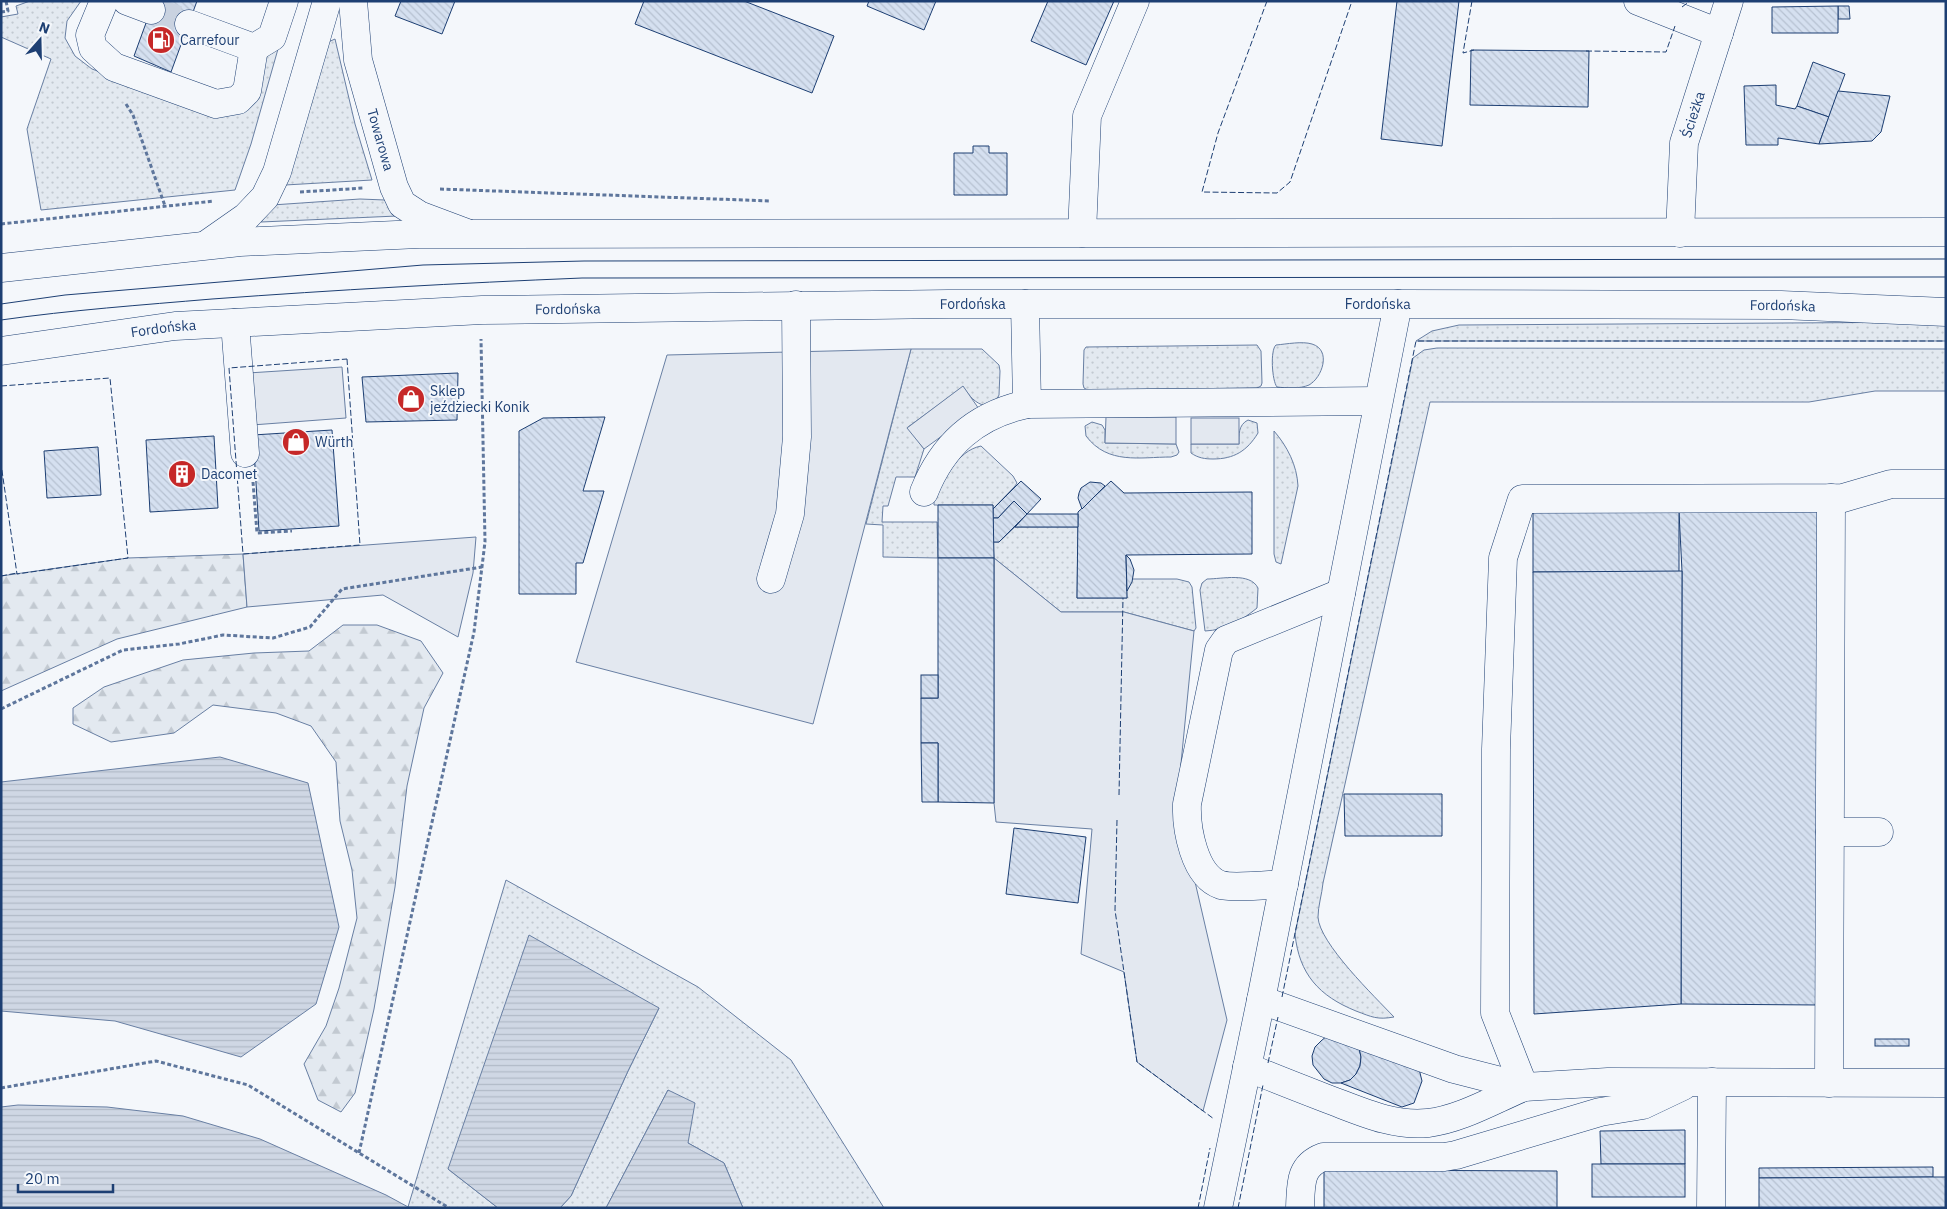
<svg xmlns="http://www.w3.org/2000/svg" width="1947" height="1209" font-family="'IBM Plex Sans',sans-serif">
<style>
.grass{fill:url(#grass-dots);stroke:#687fa3}
.forest{fill:url(#forest-firs);stroke:#687fa3}
.parking{fill:#e3e8f0;stroke:#687fa3}
.water{fill:url(#water-rules);stroke:#687fa3}
.building{fill:url(#building-back-hatch);stroke:#1d3f73}
.lines{fill:none;stroke-linecap:round;stroke-linejoin:round}
.minor-tunnel{stroke:#c9d2e0;stroke-width:28;stroke-dasharray:28 14;stroke-linecap:butt}
.minor-casing{stroke:#1d3f73;stroke-width:29}
.major-casing{stroke:#1d3f73;stroke-width:29}
.path{stroke:#5e769c;stroke-width:3;stroke-dasharray:4 2.5;stroke-linecap:butt}
.minor{stroke:#f4f7fb;stroke-width:28}
.major{stroke:#f4f7fb;stroke-width:28}
.tram{stroke:#1d3f73;stroke-width:1}
.fence{stroke:#1d3f73;stroke-width:1;stroke-dasharray:6 2.5;stroke-linecap:butt}
.labels{text-anchor:middle;stroke-width:4;stroke-linejoin:round;paint-order:stroke}
.poi-label{font-size:14px;fill:#1d3f73;stroke:#f4f7fb;text-anchor:start}
.street-label{font-size:14px;fill:#1d3f73;stroke:#f4f7fb}
</style>
<defs>
<pattern id="grass-dots" width="8" height="8" patternUnits="userSpaceOnUse" patternTransform="scale(1.25)"><rect width="8" height="8" fill="#e3e9f0"/><path d="M2 2h.1M6 6h.1" fill="none" stroke="#c2c9d1" stroke-width="1.8" stroke-linecap="round"/></pattern>
<pattern id="forest-firs" width="22" height="20" patternUnits="userSpaceOnUse" patternTransform="scale(1.25)"><rect width="22" height="20" fill="#e3e9f0"/><path d="M5 1l3.5 6h-7zM16 11l3.5 6h-7z" fill="#c2c9d1"/></pattern>
<pattern id="water-rules" width="6" height="5" patternUnits="userSpaceOnUse" patternTransform="scale(1.25)"><rect width="6" height="5" fill="#cfd7e4"/><path d="M0 2.5h6" fill="none" stroke="#b1bac7"/></pattern>
<pattern id="building-back-hatch" width="6" height="6" patternUnits="userSpaceOnUse" patternTransform="scale(1.25)"><rect width="6" height="6" fill="#d5e0f0"/><path d="M-1 5l2 2M0 0l6 6M5-1l2 2" fill="none" stroke="#b6c1d1"/></pattern>
</defs>
<rect width="100%" height="100%" fill="#f4f7fb"/>
<g class="grass">
<polygon points="30,1 81,1 67,21 65,38 75,56 92,69 216,116 262,57 278,49 251,144 235,190 41,210 27,129 51,59 1,37 1,17 18,14 16,6"/>
<polygon points="335,39 355,124 372,180 285,185 326,43"/>
<polygon points="360,199 385,200 397,216 261,222 272,205"/>
<polygon points="1946,322 1946,341 1416,341 1432,331 1459,325"/>
<polygon points="1257,345 1261,351 1262,383 1261,386 1257,388 1088,390 1084,388 1083,384 1084,350 1086,347"/>
<path d="M1276,345C1287,344 1302,341 1312,344C1332,350 1322,378 1309,385C1300,389 1286,388 1277,387C1272,381 1270,350 1276,345Z"/>
<path d="M1437,348L1946,349V391H1875L1809,402H1430L1323,883C1322,894 1318,906 1318,917C1319,943 1375,997 1394,1017C1377,1020 1372,1017 1356,1011C1319,996 1299,974 1295,934L1413,358L1424,350Z"/>
<path d="M911,349H982L999,365L1000,371L999,395L996,401L986,406C974,403 970,396 963,387L908,427L924,449L915,477H896L888,506H883L882,522H937L938,558L883,557V525L866,524Z"/>
<path d="M1248,420L1257,423L1258,433C1247,451 1234,459 1213,459C1205,459 1198,458 1191,453V444H1239C1239,435 1238,425 1248,420Z"/>
<path d="M1092,422L1102,425L1105,430V443L1176,444L1179,452L1177,455L1171,457C1140,457 1108,465 1086,436L1085,426Z"/>
<path d="M1274,431C1287,446 1297,465 1298,486L1281,564L1276,562L1274,554Z"/>
<path d="M981,446L1013,476L1017,483L1015,486L993,509V505H934V500C944,481 956,451 981,446Z"/>
<polygon points="1015,527 1078,527 1077,598 1127,598 1126,579 1177,579 1189,582 1192,587 1196,628 1194,631 1124,612 1061,612 994,558 993,542 999,542"/>
<path d="M1207,579C1222,579 1250,572 1258,588L1257,608C1241,621 1226,630 1205,631L1200,590L1202,583Z"/>
<polygon points="506,880 698,987 791,1060 884,1208 743,1208 724,1163 688,1143 668,1090 606,1208 560,1208 571,1196 628,1071 659,1008 448,1169 498,1208 408,1207"/>
</g>
<g class="forest">
<polygon points="243,554 247,607 117,639 1,691 1,576 128,558"/>
<polygon points="343,625 377,625 421,641 443,673 424,708 407,786 395,887 374,1009 355,1093 341,1112 318,1100 304,1064 326,1026 339,988 357,918 352,870 340,821 336,762 311,726 276,713 213,705 174,733 111,742 73,724 73,708 104,687 183,660 254,653 309,651"/>
</g>
<g class="parking">
<polygon points="911,349 813,724 576,662 667,355"/>
<polygon points="342,367 346,418 252,425 248,373"/>
<polygon points="963,386 979,409 924,449 907,428"/>
<polygon points="1106,417 1176,417 1176,444 1105,443"/>
<rect x="1191" y="418" width="48" height="26"/>
<polygon points="476,537 473,573 458,637 383,595 247,607 243,554"/>
<polygon points="994,558 1061,612 1124,612 1194,631 1177,804 1227,1020 1203,1111 1137,1062 1124,972 1081,954 1092,829 996,822 994,803"/>
</g>
<g class="water">
<polygon points="220,757 308,783 339,927 316,1004 241,1057 115,1021 1,1011 1,782"/>
<polygon points="529,935 659,1008 628,1071 571,1196 560,1208 498,1208 448,1169"/>
<polygon points="668,1090 695,1103 688,1143 724,1163 743,1208 606,1208"/>
<polygon points="18,1105 107,1107 183,1116 260,1139 386,1195 410,1208 1,1208 1,1107"/>
</g>
<g class="building">
<polygon points="154,1 197,1 171,72 134,56"/>
<polygon points="401,1 455,1 442,34 395,16"/>
<polygon points="644,1 744,1 834,36 812,93 635,24"/>
<polygon points="869,1 936,1 924,30 867,6"/>
<polygon points="1048,1 1114,1 1086,65 1031,41"/>
<polygon points="1397,1 1459,1 1442,146 1381,139"/>
<polygon points="1838,6 1849,6 1850,19 1838,19"/>
<polygon points="1838,6 1838,33 1772,33 1772,7"/>
<polygon points="1471,50 1589,51 1588,107 1470,105"/>
<polygon points="1813,62 1845,74 1829,117 1797,106"/>
<polygon points="1776,85 1776,105 1795,109 1797,106 1829,117 1819,144 1778,138 1778,145 1746,145 1744,86"/>
<polygon points="1838,91 1890,96 1881,132 1872,141 1819,144"/>
<polygon points="973,146 989,146 989,153 1007,153 1007,195 954,195 954,153 973,153"/>
<polygon points="458,373 457,420 366,422 362,377"/>
<polygon points="605,417 583,491 604,491 583,563 576,563 576,594 519,594 519,431 543,418"/>
<polygon points="332,430 339,526 259,531 253,435"/>
<polygon points="214,436 218,508 150,512 146,440"/>
<polygon points="98,447 101,495 47,498 44,451"/>
<polygon points="1021,481 1041,499 1027,514 1014,501 998,518 993,518 993,509"/>
<polygon points="1111,481 1124,493 1252,492 1252,554 1126,555 1127,598 1077,598 1078,512"/>
<polygon points="1090,482 1101,483 1105,486 1082,509 1078,498 1079,493 1081,488"/>
<polygon points="1014,501 1027,514 999,542 993,542 993,518 998,518"/>
<polygon points="938,505 993,505 994,558 938,558"/>
<polygon points="1824,511 1819,1005 1681,1004 1682,571 1679,512"/>
<rect x="1533" y="512" width="146" height="60"/>
<polygon points="1027,514 1078,514 1078,527 1015,527"/>
<polygon points="1126,555 1130,559 1134,570 1132,582 1127,591"/>
<polygon points="938,558 994,558 994,803 938,802 938,743 921,743 921,698 938,698"/>
<polygon points="1682,571 1681,1004 1534,1014 1533,572"/>
<rect x="921" y="675" width="17" height="23"/>
<polygon points="921,743 938,743 938,802 922,802"/>
<polygon points="1344,794 1442,794 1442,836 1345,836"/>
<polygon points="1014,828 1086,837 1078,903 1006,894"/>
<polygon points="1328,1035 1359,1048 1361,1057 1360,1066 1356,1074 1350,1080 1341,1083 1332,1083 1324,1079 1313,1065 1312,1056 1315,1047 1321,1041"/>
<rect x="1875" y="1039" width="34" height="7"/>
<polygon points="1359,1048 1419,1069 1422,1081 1414,1103 1402,1107 1341,1083 1350,1080 1356,1074 1360,1066 1361,1057"/>
<polygon points="1685,1130 1685,1164 1601,1164 1600,1131"/>
<rect x="1592" y="1164" width="93" height="33"/>
<polygon points="1933,1167 1933,1177 1759,1178 1759,1168"/>
<polygon points="1324,1170 1557,1171 1557,1208 1324,1208"/>
<polygon points="1933,1177 1946,1177 1946,1208 1759,1208 1759,1178"/>
</g>
<g class="lines">
<polyline class="minor-tunnel" points="151,10 189,24"/>
<defs>
<g id="minor">
<polyline points="104,1 90,35 93,48 114,67 216,104 238,100 247,91 254,48"/>
<polyline points="127,1 151,10"/>
<path id="s1" d="M353,1L358,60L394,187L402,204L419,215L467,233"/>
<polyline points="1638,1 1719,33"/>
<polyline points="189,24 254,48 272,37 284,1"/>
<polyline points="1082,233 1087,116 1135,1"/>
<path id="s2" d="M1680,233L1684,143L1729,1"/>
<polyline points="206,245 246,217 265,197 277,172 327,1"/>
<polyline points="1025,304 1027,404"/>
<polyline points="235,323 245,453"/>
<path d="M924,492C943,444 976,415 1027,404L1378,401"/>
<polyline points="771,579 790,514 797,437 796,305"/>
<polyline points="1830,832 1879,832"/>
<path d="M1284,884C1271,885 1231,888 1221,885C1194,876 1186,828 1187,804L1219,650L1226,640L1341,593"/>
<polyline points="1261,1000 1454,1069 1524,1087 1608,1082 1946,1083"/>
<path d="M1247,1067C1273,1078 1299,1088 1325,1098C1358,1110 1392,1127 1428,1123C1461,1119 1493,1100 1524,1087L1495,1013L1496,749L1503,558L1522,499L1843,498L1891,484H1946"/>
<polyline points="1829,1083 1831,498"/>
<polyline points="1218,1208 1261,1000 1398,304"/>
<path d="M1300,1208C1301,1185 1299,1166 1323,1157H1444L1456,1155L1600,1112L1643,1105L1683,1086"/>
<polyline points="1711,1208 1712,1082"/>
</g>
<g id="major">
<polyline points="1,268 240,242 419,234 1946,232"/>
<path id="s3" d="M1,351L175,326L482,310L948,304H1398L1781,305L1946,312"/>
</g>
</defs>
<use href="#minor" class="minor-casing"/>
<use href="#major" class="major-casing"/>
<g class="path">
<polyline points="1,12 8,11 6,1"/>
<polyline points="126,104 133,115 165,206"/>
<polyline points="440,189 771,201"/>
<polyline points="300,192 364,188"/>
<polyline points="1,224 214,201"/>
<polyline points="253,482 257,533 292,531"/>
<polyline points="1,709 123,650 179,644 223,635 273,638 310,627 342,589 482,567"/>
<polyline points="1,1088 156,1061 248,1085 449,1208"/>
<polyline points="359,1153 474,632 485,542 481,339"/>
</g>
<use href="#minor" class="minor"/>
<use href="#major" class="major"/>
<g class="tram">
<polyline points="1,304 65,295 423,265 584,261 1946,259"/>
<path d="M1,320C71,310 142,305 212,299C335,290 459,283 582,278L1946,277"/>
</g>
<g class="fence">
<polyline points="1267,1 1218,133 1202,192 1277,193 1290,182 1352,1"/>
<polyline points="1472,1 1463,53 1474,50"/>
<polyline points="1682,7 1690,1"/>
<polyline points="1586,51 1666,52 1675,26"/>
<polygon points="347,359 360,545 243,554 229,368"/>
<polyline points="1,386 110,378 128,558 17,574 1,464"/>
<polyline points="1,576 17,573"/>
<polyline points="1119,795 1123,598"/>
<polyline points="1117,820 1115,910 1137,1062 1214,1119"/>
<polyline points="1282,997 1416,341 1946,341"/>
<polyline points="1268,1063 1278,1017"/>
<polyline points="1198,1208 1210,1148"/>
<polyline points="1238,1208 1263,1085"/>
</g>
</g>
<defs>
<symbol id="fuel-disc" viewBox="-11 -11 22 22"><circle r="9.5" fill="#c62828" stroke="#f4f7fb"/><path d="M-5.5-6h7V0h2V4h1.3V-2.5L3-4.5l.8-.8L6-3V5H2.5V1h-1V6h-7ZM-4.2-4.7v3.2H.2V-4.7Z" fill="#fff"/></symbol>
<symbol id="shop-disc" viewBox="-11 -11 22 22"><circle r="9.5" fill="#c62828" stroke="#f4f7fb"/><path d="M-5-2.5h2.3a2.7 3.5 0 0 1 5.4 0H5L5.5 6h-11ZM-1.5-2.5h3a1.5 2.3 0 0 0-3 0Z" fill="#fff"/></symbol>
<symbol id="building-disc" viewBox="-11 -11 22 22"><circle r="9.5" fill="#c62828" stroke="#f4f7fb"/><path d="M-4-6H4V6H1V3H-1V6H-4ZM-2.5-4.3h1.7v1.8h-1.7ZM.8-4.3h1.7v1.8H.8ZM-2.5-1h1.7V.8h-1.7ZM.8-1h1.7V.8H.8Z" fill="#fff"/></symbol>
</defs>
<g fill-rule="evenodd">
<use href="#fuel-disc" x="145" y="24" width="32" height="32"/>
<use href="#shop-disc" x="395" y="383" width="32" height="32"/>
<use href="#shop-disc" x="280" y="426" width="32" height="32"/>
<use href="#building-disc" x="166" y="458" width="32" height="32"/>
</g>
<g class="labels">
<g class="poi-label">
<text x="180" y="45">Carrefour</text>
<text x="430" y="396">Sklep<tspan x="430" dy="16">jeździecki Konik</tspan></text>
<text x="315" y="447">Würth</text>
<text x="201" y="479">Dacomet</text>
</g>
<g class="street-label">
<text dy="5" stroke="none"><textPath href="#s2" startOffset="120">Ścieżka</textPath></text>
<text dy="5" stroke="none"><textPath href="#s1" startOffset="142">Towarowa</textPath></text>
<text dy="5" stroke="none"><textPath href="#s3" startOffset="974">Fordońska</textPath></text>
<text dy="5" stroke="none"><textPath href="#s3" startOffset="1379">Fordońska</textPath></text>
<text dy="5" stroke="none"><textPath href="#s3" startOffset="1784">Fordońska</textPath></text>
<text dy="5" stroke="none"><textPath href="#s3" startOffset="569">Fordońska</textPath></text>
<text dy="5" stroke="none"><textPath href="#s3" startOffset="164">Fordońska</textPath></text>
</g>
</g>
<rect width="1947" height="1209" fill="none" stroke="#1d3f73" stroke-width="5"/>
<g transform="translate(40 40) rotate(20)" stroke="#f4f7fb" stroke-width="4" paint-order="stroke">
<path d="M0-4L9 19L0 12L-9 19Z" fill="#1d3f73"/>
<text y="-8" font-size="14" font-weight="bold" text-anchor="middle" fill="#1d3f73">N</text>
</g>
<path d="M18 1184v8h95v-8" fill="none" stroke="#1d3f73" stroke-width="2.5"/>
<text x="25" y="1184" font-size="15" fill="#1d3f73" stroke="#f4f7fb" stroke-width="4" paint-order="stroke">20 m</text>
</svg>
